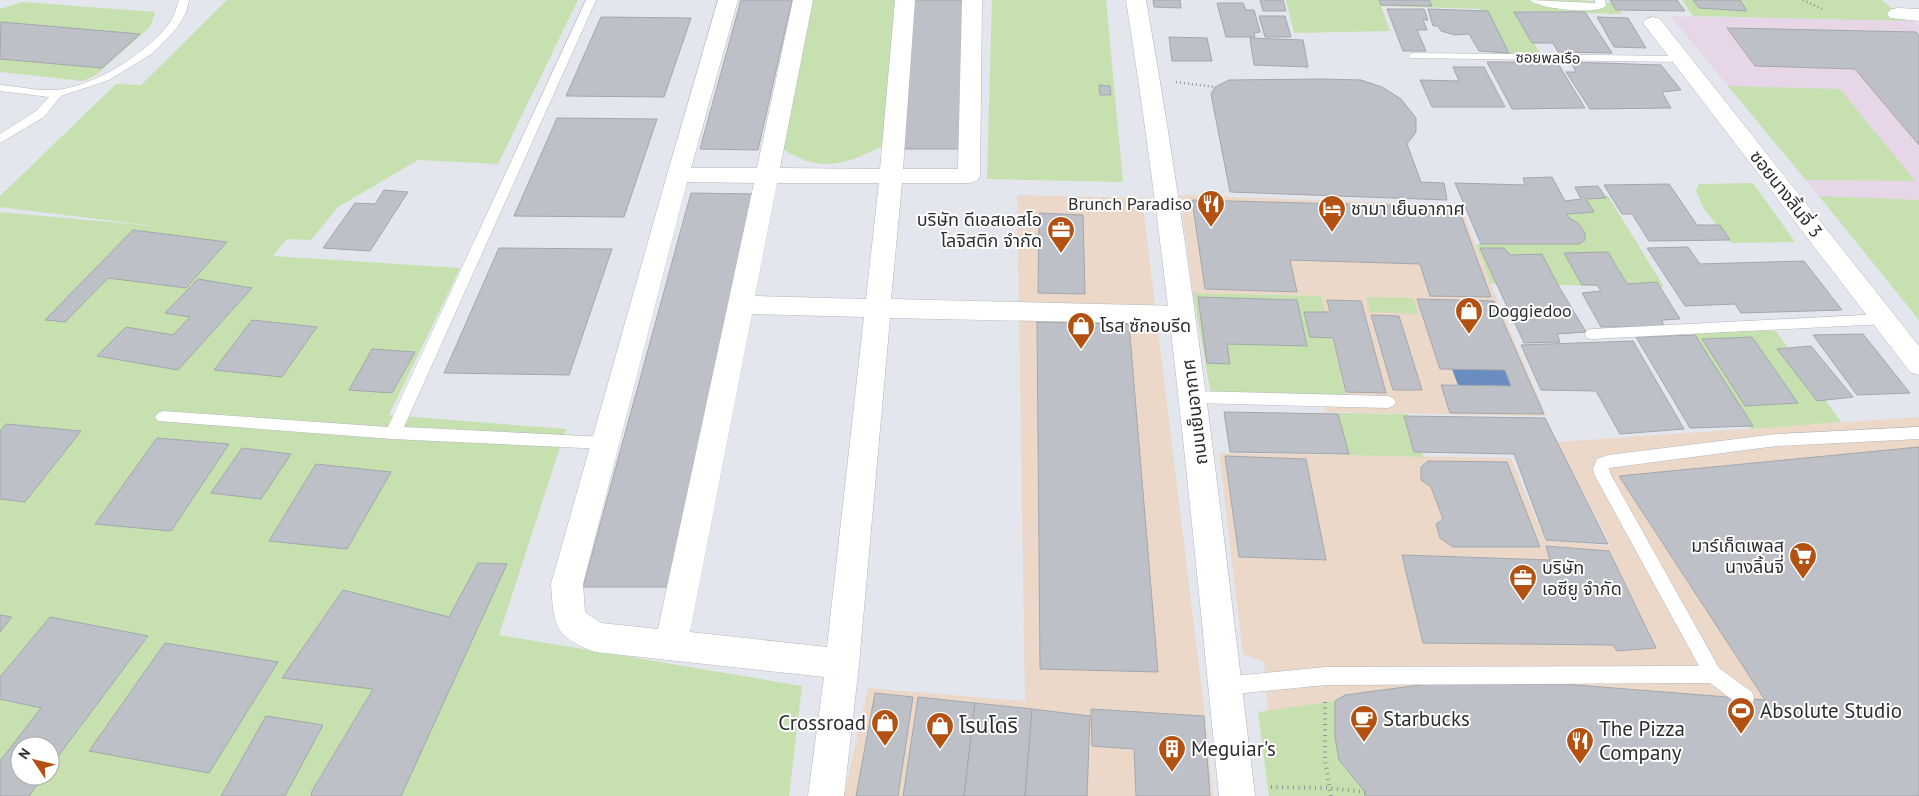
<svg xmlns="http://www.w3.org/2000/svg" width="1919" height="796" font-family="'PT Sans','Noto Sans Thai',sans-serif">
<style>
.commercial{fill:#ecd8c9}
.education{fill:#e7d6e8}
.green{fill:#c6e1af;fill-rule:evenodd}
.water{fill:#698dc0}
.building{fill:#bdc1c7;stroke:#a3a7ac}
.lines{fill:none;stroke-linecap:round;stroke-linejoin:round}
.service-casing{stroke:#b3b7bc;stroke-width:1}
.minor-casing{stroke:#b3b7bc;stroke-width:1}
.tertiary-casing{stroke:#b3b7bc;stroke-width:1}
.path-far1{stroke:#919398;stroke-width:2.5;stroke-dasharray:1 3;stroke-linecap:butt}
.path{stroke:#919398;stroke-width:4;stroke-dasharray:1 4.5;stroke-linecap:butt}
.service{fill:#fff;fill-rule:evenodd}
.minor{fill:#fff;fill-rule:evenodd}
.tertiary{fill:#fff;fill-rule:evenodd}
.labels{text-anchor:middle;stroke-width:4;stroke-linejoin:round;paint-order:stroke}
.far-street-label{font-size:15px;fill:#2b2d2f;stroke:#fff}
.street-label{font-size:18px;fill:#2b2d2f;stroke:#fff}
.poi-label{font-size:18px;fill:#2b2d2f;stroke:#fff;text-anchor:start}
.near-poi-label{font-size:21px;fill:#2b2d2f;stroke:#fff;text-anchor:start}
</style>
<rect width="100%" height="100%" fill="#e3e6ec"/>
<g class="commercial">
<polygon points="1017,195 1142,198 1205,716 1213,796 844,796 868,688 1025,701"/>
<polygon points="1180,195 1460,205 1497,300 1546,416 1325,412 1303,295 1193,293"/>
<polygon points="1919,417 1919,796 1275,796 1264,662 1243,654 1219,453 1511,458 1545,540 1611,546 1557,442"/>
</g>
<polygon class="education" points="1670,16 1916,21 1919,25 1919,231 1847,230"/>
<g class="green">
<path d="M227,0H578L498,164L418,160L338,207L311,240L287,239L273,256L460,268L389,415L566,429L499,635L802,686L789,796H0V212L153,226L0,207V196L116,84L141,85ZM20,746H50V776H20Z"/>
<path d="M811,0H895L882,146C847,165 818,173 783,149Z"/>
<polygon points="992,0 1106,0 1123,182 987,179"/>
<polygon points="1286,0 1579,0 1614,3 1622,14 1516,11 1541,55 1503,54 1481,9 1381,6 1390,31 1294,33"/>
<polygon points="1682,0 1882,0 1906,21 1693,16"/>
<polygon points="23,2 155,12 150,27 96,75 83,81 0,72 0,9"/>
<polygon points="1728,86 1840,89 1915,181 1806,180"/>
<polygon points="1753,183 1795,242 1731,243 1704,209 1696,191 1699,184"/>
<polygon points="1583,196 1608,196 1664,287 1491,284 1476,245 1581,203"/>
<polygon points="1819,196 1919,200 1919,320"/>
<polygon points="1193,293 1321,296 1346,396 1211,394"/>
<polygon points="1366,297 1413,298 1418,314 1370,312"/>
<polygon points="1693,331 1776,331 1841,422 1751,429"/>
<polygon points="1333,413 1407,414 1424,457 1342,455"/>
<polygon points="1335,701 1339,760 1374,796 1269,796 1258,712"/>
</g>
<polygon class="water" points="1452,369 1505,370 1511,386 1458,385"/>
<g class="building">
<polygon points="741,0 792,0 758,150 700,149"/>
<polygon points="914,0 965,0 960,149 901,149"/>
<polygon points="1153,0 1180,0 1181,8 1154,7"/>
<polygon points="1260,0 1283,0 1286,11 1263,11"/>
<polygon points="1379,0 1429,0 1432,6 1381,5"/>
<polygon points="1610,0 1677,0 1685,11 1616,10"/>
<polygon points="1693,0 1740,0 1747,11 1699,8"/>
<polygon points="1217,3 1243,3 1246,10 1254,10 1260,32 1254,33 1255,37 1226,37"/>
<polygon points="1387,9 1424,9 1428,20 1423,20 1427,30 1417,30 1426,51 1403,51"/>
<polygon points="1428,9 1488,11 1509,53 1479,51 1469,34 1455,35 1441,31 1438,26 1433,26"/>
<polygon points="1514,12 1585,12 1612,53 1558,52 1553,43 1532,43"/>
<polygon points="1259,16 1285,16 1291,37 1265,37"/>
<polygon points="601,17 691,18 664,97 566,96"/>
<polygon points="1597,17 1628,18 1646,48 1614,47"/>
<polygon points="1,22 140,34 102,68 0,59"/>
<polygon points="1727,28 1916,32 1919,36 1919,145 1855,69 1755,66"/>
<polygon points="1169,37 1207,38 1212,61 1172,61"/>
<polygon points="1250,38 1303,40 1308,67 1254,65"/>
<polygon points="1487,62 1557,62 1585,108 1512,109"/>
<polygon points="1571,62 1661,65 1681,90 1662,92 1671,108 1590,109 1566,72 1576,72"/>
<polygon points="1453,67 1484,67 1505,107 1432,107 1420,80 1459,81"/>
<polygon points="1322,79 1361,80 1382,87 1401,99 1416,118 1416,132 1407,144 1421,182 1444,183 1447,200 1230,192 1211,94 1215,87 1229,80"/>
<polygon points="1099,85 1110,86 1111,95 1100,95"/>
<polygon points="557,118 657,119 624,217 514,216"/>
<polygon points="1552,177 1565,201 1581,199 1575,187 1598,186 1606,198 1586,199 1594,212 1567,214 1569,218 1578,223 1585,233 1585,240 1579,244 1481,244 1455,183 1525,185 1523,178"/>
<polygon points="1669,184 1697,225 1720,225 1730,240 1649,241 1632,214 1622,214 1604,185"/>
<polygon points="384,190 408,192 370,251 323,248 355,203 375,204"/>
<polygon points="691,193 754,194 669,587 583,587"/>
<polygon points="1192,200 1458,207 1491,297 1430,296 1420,264 1290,260 1297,292 1205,289"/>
<polygon points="1039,213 1083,215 1085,294 1038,293"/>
<polygon points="133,230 227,242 186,288 108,278 65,322 45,320"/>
<polygon points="1688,247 1700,264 1804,261 1842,310 1741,313 1735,304 1685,306 1647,248"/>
<polygon points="499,248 612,249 569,375 444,373"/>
<polygon points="1480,248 1504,248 1510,255 1542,254 1558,285 1586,332 1557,334 1560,342 1524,343"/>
<polygon points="1608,252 1627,284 1657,282 1680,319 1662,320 1664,327 1601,327 1582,293 1601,291 1597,285 1582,285 1564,253"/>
<polygon points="198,279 252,288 178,370 97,356 126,327 173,335 190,317 165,313"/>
<polygon points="1198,297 1297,300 1307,346 1227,344 1230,364 1207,363"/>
<polygon points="1417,299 1494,301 1544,414 1450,413 1441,385 1511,386 1505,370 1440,369"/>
<polygon points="1327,300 1361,301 1386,393 1346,392 1333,338 1310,337 1304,312 1330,312"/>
<polygon points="1371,315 1399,316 1422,390 1393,390"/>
<polygon points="252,320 317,327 282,377 214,370"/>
<polygon points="1037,322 1129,324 1158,672 1040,669"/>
<polygon points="1863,334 1910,393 1857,395 1813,335"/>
<polygon points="1695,335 1753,426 1690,428 1636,337"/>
<polygon points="1752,337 1798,403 1745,406 1702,339"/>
<polygon points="1633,341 1684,429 1620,434 1596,391 1541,390 1521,345"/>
<polygon points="1811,346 1853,397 1817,401 1777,349"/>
<polygon points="372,349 415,352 392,393 349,390"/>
<polygon points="1224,412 1338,414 1349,454 1230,452"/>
<polygon points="1404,416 1545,418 1608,544 1546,540 1514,454 1414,452"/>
<polygon points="6,424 81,431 25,502 0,499 0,431"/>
<polygon points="157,438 229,444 171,531 95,524"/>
<polygon points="1919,447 1919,796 1365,796 1365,792 1339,760 1335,737 1335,701 1345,695 1435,683 1563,684 1765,700 1619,476"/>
<polygon points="242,448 291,454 261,499 211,493"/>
<polygon points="1225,456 1306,459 1326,560 1239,557"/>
<polygon points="1428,461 1507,462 1540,547 1453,547 1440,538 1436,524 1443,519 1431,487 1421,480 1421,467"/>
<polygon points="316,464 391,472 347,549 269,541"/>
<polygon points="1546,546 1609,551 1656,648 1617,651 1613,645 1423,643 1402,555 1550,560"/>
<polygon points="478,563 507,564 401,796 311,796 312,791 373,689 282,678 343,590 449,617"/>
<polygon points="0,615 12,617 0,632"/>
<polygon points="50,617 148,636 50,767 50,746 20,746 20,776 44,776 29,796 0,796 0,761 41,708 0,699 0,677"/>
<polygon points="165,643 278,662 209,773 89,751"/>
<polygon points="875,693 913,697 898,796 856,796"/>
<polygon points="918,697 975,703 964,796 903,796"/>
<polygon points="975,703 1032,709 1025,796 964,796"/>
<polygon points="1032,709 1090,716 1087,796 1025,796"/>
<polygon points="1091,709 1204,716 1210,796 1136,796 1134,749 1092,746"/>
<polygon points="266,716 323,725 285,796 221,796"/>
</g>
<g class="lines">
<defs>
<g id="service">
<path d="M179,0H189L186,13L177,28L153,53L109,80L61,96L44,117L0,143V134L36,111L49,97L0,91V85C17,86 36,91 54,90C90,89 147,53 168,25C174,17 176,9 179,0Z"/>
<polygon points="586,0 596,0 404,427 605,437 610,439 613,443 610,447 605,449 392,439 158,421 155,417 158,413 163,411 388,427"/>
<path d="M1530,0L1595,3V0H1605L1606,6C1597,15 1539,9 1530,0Z"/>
<polygon points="1414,53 1681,56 1687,59 1681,62 1410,58 1408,56 1410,54"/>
<polygon points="1884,314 1889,315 1891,319 1889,323 1884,324 1592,339 1587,338 1585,334 1587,330 1592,329"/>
<polygon points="1194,391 1388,396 1393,398 1396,402 1393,406 1388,408 1194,403 1189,401 1187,397 1189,393"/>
<polygon points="1919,427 1919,439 1776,446 1609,468 1611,475 1719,668 1752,692 1754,698 1752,704 1745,707 1738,704 1710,683 1326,685 1224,695 1218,692 1215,686 1218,680 1224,677 1326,667 1699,666 1595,476 1593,469 1597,459 1608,455 1776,434"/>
</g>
<g id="minor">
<path d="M718,0H738L691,168H757L793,0H813L780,168L880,169L895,0H915L903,169H958L962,0H982L980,176L977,181L969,183H902L891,299L1182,306L1191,308L1195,315L1191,322L1182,324L890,318L859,664L844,796H808L824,677L595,652C553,636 554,625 551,584L667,175ZM687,182L754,183L658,629L601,623L585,612L583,584ZM777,183H879L866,299L755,296ZM752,314L864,317L827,647L690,632Z"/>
<polygon points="1897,8 1919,9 1919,21 1890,18 1887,14 1890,10"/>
<polygon points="1653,17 1660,19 1919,346 1919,375 1910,372 1646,27 1643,23 1646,19"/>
</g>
<path id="tertiary" d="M1126,0H1146C1193,264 1223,530 1255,796H1219C1193,530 1168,264 1126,0Z"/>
</defs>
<use href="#service" class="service-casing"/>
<use href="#minor" class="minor-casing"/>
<use href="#tertiary" class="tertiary-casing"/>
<g class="path-far1">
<polyline points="1803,0 1822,9"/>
<polyline points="1176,82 1215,87"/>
</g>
<g class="path">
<polyline points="1325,702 1325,760 1331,796"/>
<polyline points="1271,787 1330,788 1365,792"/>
</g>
<use href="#service" class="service"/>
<use href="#minor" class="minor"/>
<use href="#tertiary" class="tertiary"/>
</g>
<defs>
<symbol id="restaurant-pin" viewBox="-11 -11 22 30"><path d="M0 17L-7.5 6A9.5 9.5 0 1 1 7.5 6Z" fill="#b25111" stroke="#fff"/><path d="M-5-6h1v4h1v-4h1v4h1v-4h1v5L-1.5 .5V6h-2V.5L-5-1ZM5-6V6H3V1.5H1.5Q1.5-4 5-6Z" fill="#fff"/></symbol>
<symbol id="hotel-pin" viewBox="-11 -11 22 30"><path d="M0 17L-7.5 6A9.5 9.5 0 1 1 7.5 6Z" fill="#b25111" stroke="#fff"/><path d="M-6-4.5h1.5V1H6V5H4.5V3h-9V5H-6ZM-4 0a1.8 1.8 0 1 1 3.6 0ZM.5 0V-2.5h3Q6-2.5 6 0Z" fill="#fff"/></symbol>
<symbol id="office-pin" viewBox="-11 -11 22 30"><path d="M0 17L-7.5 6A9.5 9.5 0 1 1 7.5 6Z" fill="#b25111" stroke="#fff"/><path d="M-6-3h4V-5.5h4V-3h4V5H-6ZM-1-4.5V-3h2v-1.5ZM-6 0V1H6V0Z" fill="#fff"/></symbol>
<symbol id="shop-pin" viewBox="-11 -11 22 30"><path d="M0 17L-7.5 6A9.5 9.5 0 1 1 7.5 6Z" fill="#b25111" stroke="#fff"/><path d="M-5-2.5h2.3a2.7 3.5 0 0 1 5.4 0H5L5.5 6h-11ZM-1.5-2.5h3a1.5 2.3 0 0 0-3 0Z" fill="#fff"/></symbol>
<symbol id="supermarket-pin" viewBox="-11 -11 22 30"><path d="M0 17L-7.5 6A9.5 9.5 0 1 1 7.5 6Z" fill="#b25111" stroke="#fff"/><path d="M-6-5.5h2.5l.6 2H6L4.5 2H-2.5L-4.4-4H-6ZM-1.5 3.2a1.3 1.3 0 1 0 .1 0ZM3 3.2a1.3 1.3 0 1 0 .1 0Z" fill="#fff"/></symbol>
<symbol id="stadium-pin" viewBox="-11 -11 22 30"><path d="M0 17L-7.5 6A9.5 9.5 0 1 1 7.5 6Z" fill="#b25111" stroke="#fff"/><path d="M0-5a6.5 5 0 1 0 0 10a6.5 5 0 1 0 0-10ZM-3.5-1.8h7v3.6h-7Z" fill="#fff"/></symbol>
<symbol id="cafe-pin" viewBox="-11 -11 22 30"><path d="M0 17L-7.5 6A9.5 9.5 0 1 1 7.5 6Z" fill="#b25111" stroke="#fff"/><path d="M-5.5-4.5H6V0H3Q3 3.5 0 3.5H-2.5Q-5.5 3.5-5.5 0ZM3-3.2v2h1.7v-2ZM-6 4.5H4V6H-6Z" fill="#fff"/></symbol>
<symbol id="building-pin" viewBox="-11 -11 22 30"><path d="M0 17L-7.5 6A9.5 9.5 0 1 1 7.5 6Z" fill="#b25111" stroke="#fff"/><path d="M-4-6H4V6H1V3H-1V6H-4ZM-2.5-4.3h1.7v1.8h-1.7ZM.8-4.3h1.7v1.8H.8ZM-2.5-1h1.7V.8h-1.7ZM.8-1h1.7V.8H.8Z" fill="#fff"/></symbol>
</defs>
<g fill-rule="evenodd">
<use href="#restaurant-pin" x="1195" y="188" width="32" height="43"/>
<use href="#hotel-pin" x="1316" y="193" width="32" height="43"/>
<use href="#office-pin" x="1045" y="214" width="32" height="43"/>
<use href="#shop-pin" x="1453" y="295" width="32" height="43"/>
<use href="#shop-pin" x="1065" y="310" width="32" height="43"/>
<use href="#supermarket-pin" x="1787" y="540" width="32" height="43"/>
<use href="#office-pin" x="1507" y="562" width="32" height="43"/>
<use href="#stadium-pin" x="1725" y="695" width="32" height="43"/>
<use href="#cafe-pin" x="1348" y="703" width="32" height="43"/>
<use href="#shop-pin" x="869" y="707" width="32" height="43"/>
<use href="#shop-pin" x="924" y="710" width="32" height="43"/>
<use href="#restaurant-pin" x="1564" y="725" width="32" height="43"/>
<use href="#building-pin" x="1156" y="733" width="32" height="43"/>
</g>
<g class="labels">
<g class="far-street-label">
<text transform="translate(1548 58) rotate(1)" y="5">ซอยพลเรือ</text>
</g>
<g class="street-label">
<text transform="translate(1786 194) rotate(52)" y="6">ซอยนางลิ้นจี่ 3</text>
<text transform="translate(1195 412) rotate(-97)" y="6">ถนนเย็นอากาศ</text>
</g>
<g class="poi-label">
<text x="1192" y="210" text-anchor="end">Brunch Paradiso</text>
<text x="1351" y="215">ชามา เย็นอากาศ</text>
<text x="1042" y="226" text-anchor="end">บริษัท ดีเอสเอสโอ<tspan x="1042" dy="21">โลจิสติก จำกัด</tspan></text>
<text x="1488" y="317">Doggiedoo</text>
<text x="1100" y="332">โรส ซักอบรีด</text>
<text x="1784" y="552" text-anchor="end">มาร์เก็ตเพลส<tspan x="1784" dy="21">นางลิ้นจี่</tspan></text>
<text x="1542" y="574">บริษัท<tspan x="1542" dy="21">เอซียู จำกัด</tspan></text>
</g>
<g class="near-poi-label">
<text x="1760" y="718">Absolute Studio</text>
<text x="1383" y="726">Starbucks</text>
<text x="866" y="730" text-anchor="end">Crossroad</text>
<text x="959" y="733">โรนโดริ</text>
<text x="1599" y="736">The Pizza<tspan x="1599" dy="24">Company</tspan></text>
<text x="1191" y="756">Meguiar's</text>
</g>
</g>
<g transform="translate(35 761) rotate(305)"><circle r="24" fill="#ffffff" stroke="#aaabac"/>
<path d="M0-4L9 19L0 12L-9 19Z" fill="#b25111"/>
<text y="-8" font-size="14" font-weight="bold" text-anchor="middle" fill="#2b2d2f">N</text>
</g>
</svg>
